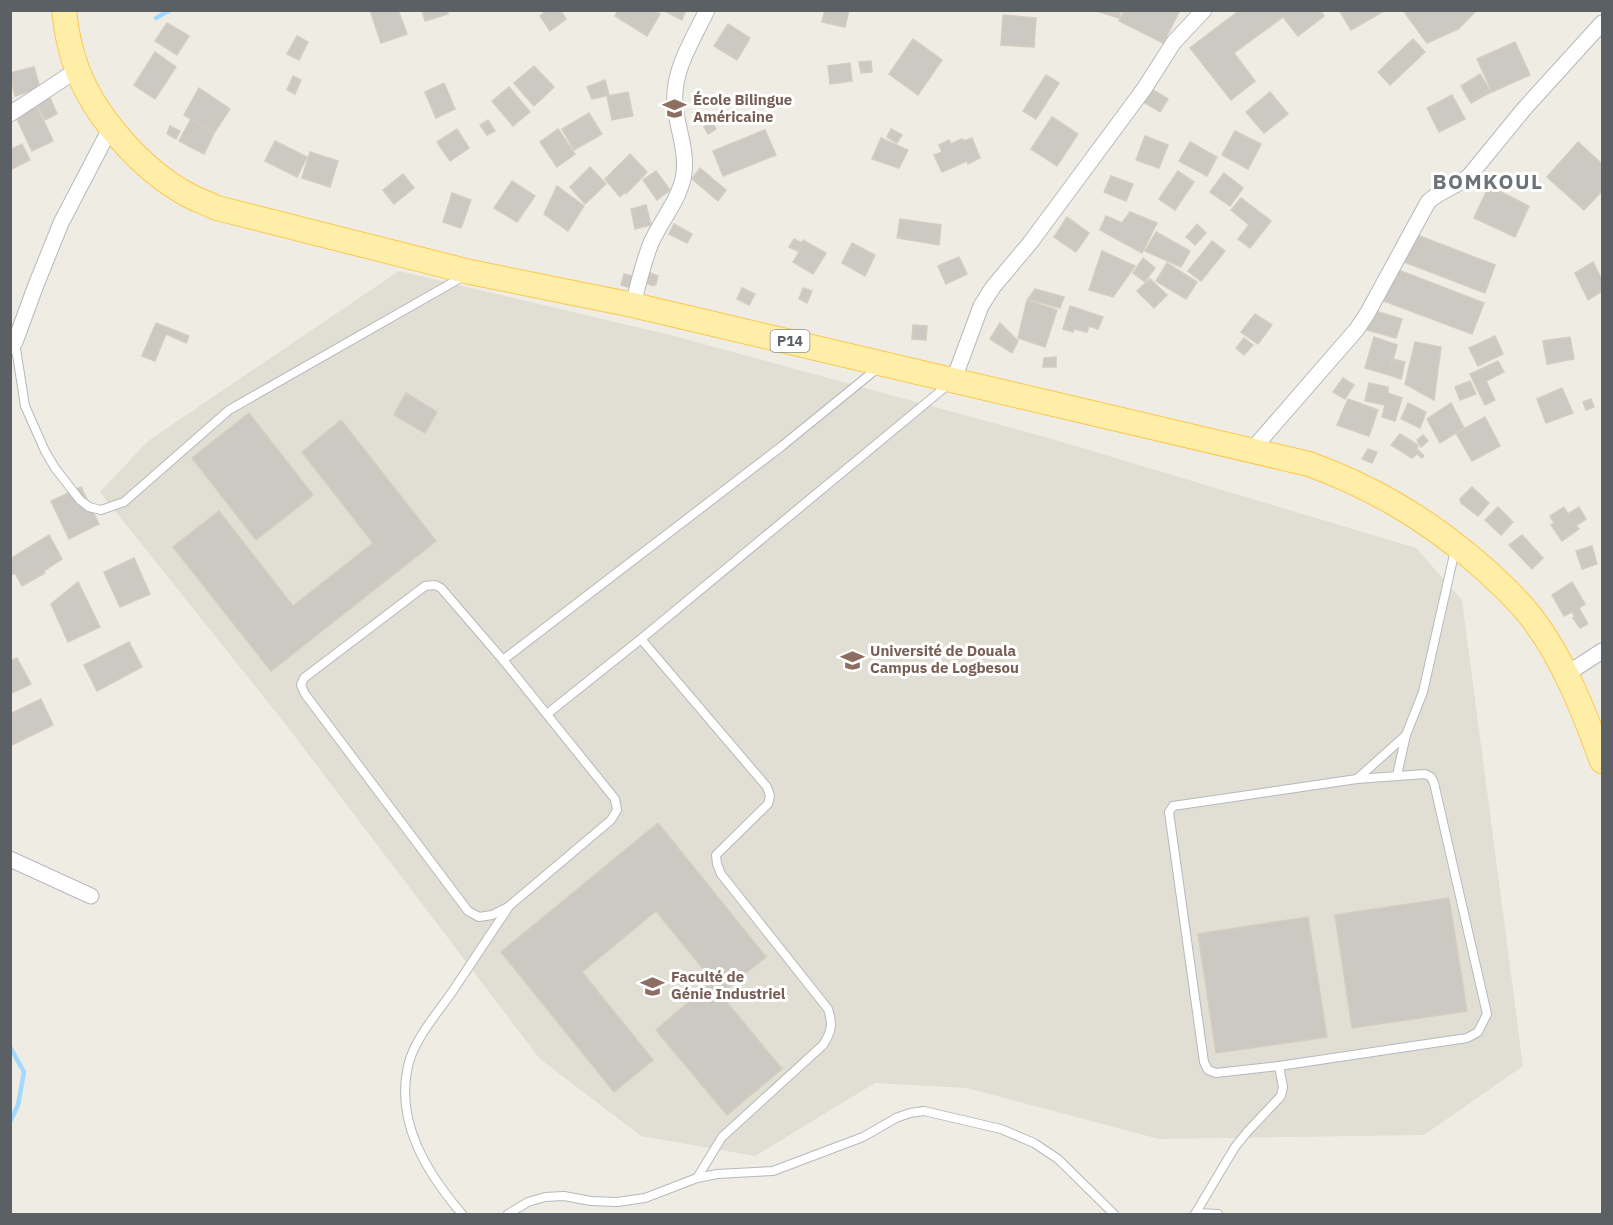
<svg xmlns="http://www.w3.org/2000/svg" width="1613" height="1225" font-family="'IBM Plex Sans',sans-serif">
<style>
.education{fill:#e1ded3}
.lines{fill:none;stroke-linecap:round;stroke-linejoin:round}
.stream{stroke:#a3d9ff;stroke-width:4.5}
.building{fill:#ccc8c2;stroke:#d4cdc0;stroke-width:1.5}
.service-casing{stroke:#b5b9be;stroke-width:10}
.minor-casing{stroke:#b5b9be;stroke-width:17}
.primary-casing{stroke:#fdc74e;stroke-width:26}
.service{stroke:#fff;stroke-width:8}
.minor{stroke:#fff;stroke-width:15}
.primary{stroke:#ffeea8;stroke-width:24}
.labels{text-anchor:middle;stroke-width:6;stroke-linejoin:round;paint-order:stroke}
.shield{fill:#fff;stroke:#8c9093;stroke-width:1.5}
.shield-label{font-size:14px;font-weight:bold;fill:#5b6065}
.education-label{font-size:15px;font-weight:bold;fill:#785e54;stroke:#fff;text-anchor:start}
.district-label{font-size:21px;font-weight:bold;letter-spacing:1.5px;fill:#6c7277;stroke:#fff}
</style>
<rect width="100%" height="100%" fill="#efece3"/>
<polygon class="education" points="399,271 670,335 1052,439 1416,548 1462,600 1523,1066 1424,1135 1159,1139 967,1088 875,1083 755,1156 641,1136 540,1059 283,721 100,492 148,441"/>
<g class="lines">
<g class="stream">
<polyline points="156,18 170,10"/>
<polyline points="10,1047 24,1072 18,1105 10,1122"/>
</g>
</g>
<g class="building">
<polygon points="370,10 398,10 407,34 381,43"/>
<polygon points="422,10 447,10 448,14 425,21"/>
<polygon points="547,10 560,10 566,19 550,31 540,16"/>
<polygon points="618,10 654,10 660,14 647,36 615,16"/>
<polygon points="663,10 686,10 682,20"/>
<polygon points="825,10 849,10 845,27 822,22"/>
<polygon points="1093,10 1121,10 1119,18"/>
<polygon points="1124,10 1175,10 1179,12 1163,43 1119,21"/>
<polygon points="1240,10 1320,10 1324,16 1298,36 1283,17 1234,53 1255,81 1231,100 1190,48"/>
<polygon points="1339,10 1384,10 1384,11 1351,30"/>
<polygon points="1407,10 1475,10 1475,12 1458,29 1427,43 1405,13"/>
<polygon points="1003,15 1036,18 1034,47 1001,45"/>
<polygon points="167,23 189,36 177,55 155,41"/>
<polygon points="728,24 750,38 737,60 714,46"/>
<polygon points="297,36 308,42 299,60 287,54"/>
<polygon points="913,39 942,60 918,95 889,74"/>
<polygon points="1413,39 1425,52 1390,85 1378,72"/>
<polygon points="1515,42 1530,75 1492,92 1477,59"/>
<polygon points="155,52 176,67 155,99 134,85"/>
<polygon points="871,61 872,72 861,73 859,62"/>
<polygon points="850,63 852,81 830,84 828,66"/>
<polygon points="534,66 554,87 534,106 514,83"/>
<polygon points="34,67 40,88 15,96 10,73"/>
<polygon points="1480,74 1491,92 1471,103 1461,86"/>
<polygon points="1046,75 1059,83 1036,119 1023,111"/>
<polygon points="293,76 301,80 295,94 287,90"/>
<polygon points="605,80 609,95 592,99 587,87"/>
<polygon points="444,83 455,109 436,118 425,92"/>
<polygon points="509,87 530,112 513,126 492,101"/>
<polygon points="199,88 230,109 214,133 184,115"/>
<polygon points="1150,88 1168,99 1160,112 1142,101"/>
<polygon points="628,92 633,116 612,120 607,96"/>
<polygon points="1270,92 1288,114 1264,133 1246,112"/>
<polygon points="48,93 57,114 45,120 35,99"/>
<polygon points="1452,95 1465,119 1439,132 1427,108"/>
<polygon points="32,96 53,141 32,151 11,106"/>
<polygon points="589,113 602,134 574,150 562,129"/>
<polygon points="1052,117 1078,134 1057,166 1031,149"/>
<polygon points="191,119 214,133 204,154 179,141"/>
<polygon points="488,120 495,131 487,135 480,125"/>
<polygon points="712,122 716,129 708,134 704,127"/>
<polygon points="170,126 180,131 176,139 167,134"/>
<polygon points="457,129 469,148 450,161 437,142"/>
<polygon points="558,129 575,154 557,167 540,142"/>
<polygon points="891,129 902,135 897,143 887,137"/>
<polygon points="765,130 776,155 723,176 713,151"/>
<polygon points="1235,131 1261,144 1248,169 1222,155"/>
<polygon points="1145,136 1168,145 1159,168 1136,160"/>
<polygon points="881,138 908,150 899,168 872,159"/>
<polygon points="972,138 980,158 968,164 967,161 942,172 934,155 942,152 939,145 949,140 951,144 962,139 964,141"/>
<polygon points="275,141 307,157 297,177 265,161"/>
<polygon points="1190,142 1217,157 1207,176 1179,161"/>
<polygon points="1578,142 1602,164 1602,191 1584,210 1547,177"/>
<polygon points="22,144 30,160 10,170 10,150"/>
<polygon points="310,152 338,161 330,187 302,178"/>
<polygon points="630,154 647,172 626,194 625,192 620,197 605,179"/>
<polygon points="590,167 606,184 585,204 570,187"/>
<polygon points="700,168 726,190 718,201 692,179"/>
<polygon points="656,171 670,190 657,200 643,180"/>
<polygon points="1178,171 1194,182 1175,210 1159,199"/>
<polygon points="1224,173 1243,188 1230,206 1210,192"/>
<polygon points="403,174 414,188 394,204 383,190"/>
<polygon points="1111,176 1133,184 1126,201 1104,192"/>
<polygon points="512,181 535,196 517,222 494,208"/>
<polygon points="557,186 584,206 568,231 544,214"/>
<polygon points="1489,186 1529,206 1515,237 1474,218"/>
<polygon points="452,193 471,200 461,228 443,222"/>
<polygon points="1241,198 1271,221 1250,248 1238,239 1249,225 1231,210"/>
<polygon points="646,205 651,225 635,229 631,209"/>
<polygon points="1130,212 1157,223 1142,253 1100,230 1106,216 1122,223"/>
<polygon points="1067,217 1089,233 1076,252 1054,237"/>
<polygon points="900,219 941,225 939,245 897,238"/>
<polygon points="674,224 692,234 687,243 669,234"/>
<polygon points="1197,224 1206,233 1195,245 1186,237"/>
<polygon points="1404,230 1495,265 1485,293 1394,258"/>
<polygon points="1156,232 1190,251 1181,267 1145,251"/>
<polygon points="794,239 801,243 803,240 826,253 813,274 793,262 801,249 800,248 798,251 789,247"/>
<polygon points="1212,241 1225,251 1201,281 1188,271"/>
<polygon points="852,243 875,255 865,276 842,263"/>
<polygon points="1102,251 1135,266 1113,297 1089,290"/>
<polygon points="959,257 967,274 946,284 938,266"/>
<polygon points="1143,258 1155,268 1145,282 1133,273"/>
<polygon points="1593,262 1602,280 1602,291 1588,300 1575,273"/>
<polygon points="1167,263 1197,282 1186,299 1156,281"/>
<polygon points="1388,266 1484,303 1472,334 1376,298"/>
<polygon points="648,272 658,276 656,284 653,286 646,283"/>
<polygon points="624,274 636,277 632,288 621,285"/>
<polygon points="1150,279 1167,295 1154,308 1137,291"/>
<polygon points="742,288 755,294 749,305 737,299"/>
<polygon points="803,288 812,291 807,303 799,299"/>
<polygon points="1035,289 1064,297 1060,308 1028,299"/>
<polygon points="1027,300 1057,310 1045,347 1018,338"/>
<polygon points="1070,306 1103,317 1098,329 1089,326 1087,332 1074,329 1073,332 1063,329"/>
<polygon points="1372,310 1402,319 1396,338 1367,330"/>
<polygon points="1255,314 1272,325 1258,344 1241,332"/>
<polygon points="156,323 189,336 186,343 166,334 155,361 142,356"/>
<polygon points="1000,323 1018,341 1012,353 990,339"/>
<polygon points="913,325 927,326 926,340 912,339"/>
<polygon points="1495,336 1503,354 1478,366 1469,348"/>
<polygon points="1374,337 1397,345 1389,375 1365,368"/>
<polygon points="1570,337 1574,359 1547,364 1543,341"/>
<polygon points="1244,338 1253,345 1244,355 1236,348"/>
<polygon points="1415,342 1441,347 1434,400 1405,384"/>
<polygon points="1056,357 1056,367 1043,367 1044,358"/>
<polygon points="1393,359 1405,362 1401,379 1389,375"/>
<polygon points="1498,361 1504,372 1486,381 1495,400 1485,405 1470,374"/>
<polygon points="1343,378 1354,385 1345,399 1333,392"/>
<polygon points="1470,381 1476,394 1460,400 1455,387"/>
<polygon points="1369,383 1388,387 1388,393 1402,398 1395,421 1382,417 1385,405 1365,401"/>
<polygon points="1562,388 1573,413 1546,423 1537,399"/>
<polygon points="406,393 437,412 425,433 394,415"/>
<polygon points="1348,399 1378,410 1369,436 1337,425"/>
<polygon points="1591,399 1594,407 1586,410 1583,402"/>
<polygon points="1408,403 1426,412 1420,428 1401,419"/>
<polygon points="1451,403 1464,428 1440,443 1427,419"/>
<polygon points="249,413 313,495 256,540 192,458"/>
<polygon points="1485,417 1500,446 1472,461 1456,433"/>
<polygon points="341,420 436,541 271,671 173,547 219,511 293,606 373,543 302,452"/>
<polygon points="1400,434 1418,445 1417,449 1424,456 1422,458 1417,454 1412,458 1391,445"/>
<polygon points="1423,435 1428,441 1421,447 1417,440"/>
<polygon points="1368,449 1377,452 1372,463 1362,459"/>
<polygon points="81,487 99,524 69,539 51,501"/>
<polygon points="1472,487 1489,503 1478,516 1461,503 1460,499"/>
<polygon points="1498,507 1513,522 1501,535 1485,520"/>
<polygon points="1564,507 1568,514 1579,507 1586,519 1576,526 1579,529 1562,541 1551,525 1554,523 1550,516"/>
<polygon points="49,535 62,559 44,571 45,573 22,586 15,573 10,576 10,559"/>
<polygon points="1522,535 1543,558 1532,569 1509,545"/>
<polygon points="1592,546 1597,564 1582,569 1576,551"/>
<polygon points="134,558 150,594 120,607 104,572"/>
<polygon points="78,582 100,627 68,642 51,604"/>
<polygon points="1572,582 1585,604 1579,608 1588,624 1580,628 1573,618 1575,617 1572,612 1564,616 1552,595"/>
<polygon points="129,642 142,667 97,691 84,665"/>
<polygon points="17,658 31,684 10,694 10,661"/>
<polygon points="41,699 53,725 10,746 10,714"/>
<polygon points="658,823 766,957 722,992 656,911 582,972 653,1060 614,1092 501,952"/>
<polygon points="1449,898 1467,1011 1352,1028 1335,915"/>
<polygon points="1308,917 1327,1037 1216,1053 1198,934"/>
<polygon points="711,983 782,1069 727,1115 656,1030"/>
</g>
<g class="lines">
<defs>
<g id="service">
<polyline points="15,342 25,406 45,451 55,468 80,500 89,507 101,510 124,502 229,410 464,276"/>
<polygon points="435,585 441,588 503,660 615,799 617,810 611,820 508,907 492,915 479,917 468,911 305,694 301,685 304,678 425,586"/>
<path d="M641,639L767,787L770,796L768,804L716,855L717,864L721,874L828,1009C833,1024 832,1031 823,1045L722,1137L697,1178"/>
<polyline points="503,660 782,446 879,367"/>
<polyline points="547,714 641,639 949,384"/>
<polygon points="1425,774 1431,777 1434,783 1487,1014 1478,1032 1467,1038 1279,1066 1216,1073 1208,1070 1204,1062 1169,812 1173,806 1357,779"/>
<polyline points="1397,775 1406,735 1423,692 1455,550"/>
<polyline points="1357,779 1405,736"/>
<polyline points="1197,1213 1218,1214"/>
<path d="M462,1214C427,1173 395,1122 408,1066C414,1039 437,1014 452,992C471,964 489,936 508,908"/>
<polyline points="508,1214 528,1202 545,1197 564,1196 591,1201 617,1202 645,1198 697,1178 717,1174 773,1171 863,1137 896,1118 910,1113 924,1111 1001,1129 1034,1143 1058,1159 1114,1214"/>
<polyline points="1195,1214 1235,1147 1248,1131 1281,1096 1283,1087 1279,1066"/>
</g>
<g id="minor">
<polyline points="10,114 77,70"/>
<path d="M633,305C638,284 643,263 651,243C661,220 681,198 684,173C687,150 677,127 675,105C672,70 693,40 707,10"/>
<polyline points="10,347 15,342 36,285 61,223 111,127"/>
<polyline points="954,379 981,306 993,287 1030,243 1144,89 1174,42 1204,10"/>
<path d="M1251,451L1357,329L1367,314L1428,202C1440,190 1457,187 1470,175L1524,109L1602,23"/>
<polyline points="1565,675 1602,651"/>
<polyline points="10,859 91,896"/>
</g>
<path id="primary" d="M64,10C66,30 70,50 77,69C95,117 142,170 188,195C197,200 207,203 217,208L470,272L633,305L1309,464C1372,487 1423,517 1474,560C1495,578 1515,596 1532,618C1564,660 1584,712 1602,761"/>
</defs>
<use href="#service" class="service-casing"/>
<use href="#minor" class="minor-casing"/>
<use href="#primary" class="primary-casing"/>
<use href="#service" class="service"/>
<use href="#minor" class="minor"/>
<use href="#primary" class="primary"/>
</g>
<defs>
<symbol id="school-bare" viewBox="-9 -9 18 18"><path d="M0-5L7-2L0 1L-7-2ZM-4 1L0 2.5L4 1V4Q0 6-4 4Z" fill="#8d6e63" stroke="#fff" stroke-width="2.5" paint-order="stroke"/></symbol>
<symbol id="university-bare" viewBox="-9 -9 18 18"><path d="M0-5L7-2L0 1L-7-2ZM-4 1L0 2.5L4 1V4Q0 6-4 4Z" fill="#8d6e63" stroke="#fff" stroke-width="2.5" paint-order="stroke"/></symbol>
</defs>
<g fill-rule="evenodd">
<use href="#school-bare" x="658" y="92" width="33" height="33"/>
<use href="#university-bare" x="836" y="644" width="33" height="33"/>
<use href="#university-bare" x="636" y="970" width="33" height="33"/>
</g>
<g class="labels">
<rect class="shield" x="770.5" y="330" width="39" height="22" rx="4.5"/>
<g class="shield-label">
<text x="790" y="346">P14</text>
</g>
<g class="education-label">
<text x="693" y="105">École Bilingue<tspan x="693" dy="17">Américaine</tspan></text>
<text x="870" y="656">Université de Douala<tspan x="870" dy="17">Campus de Logbesou</tspan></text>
<text x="671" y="982">Faculté de<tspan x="671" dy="17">Génie Industriel</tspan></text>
</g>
<g class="district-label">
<text x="1488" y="189">BOMKOUL</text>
</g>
</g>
<rect width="1613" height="1225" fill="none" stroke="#5b6065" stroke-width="24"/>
</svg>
